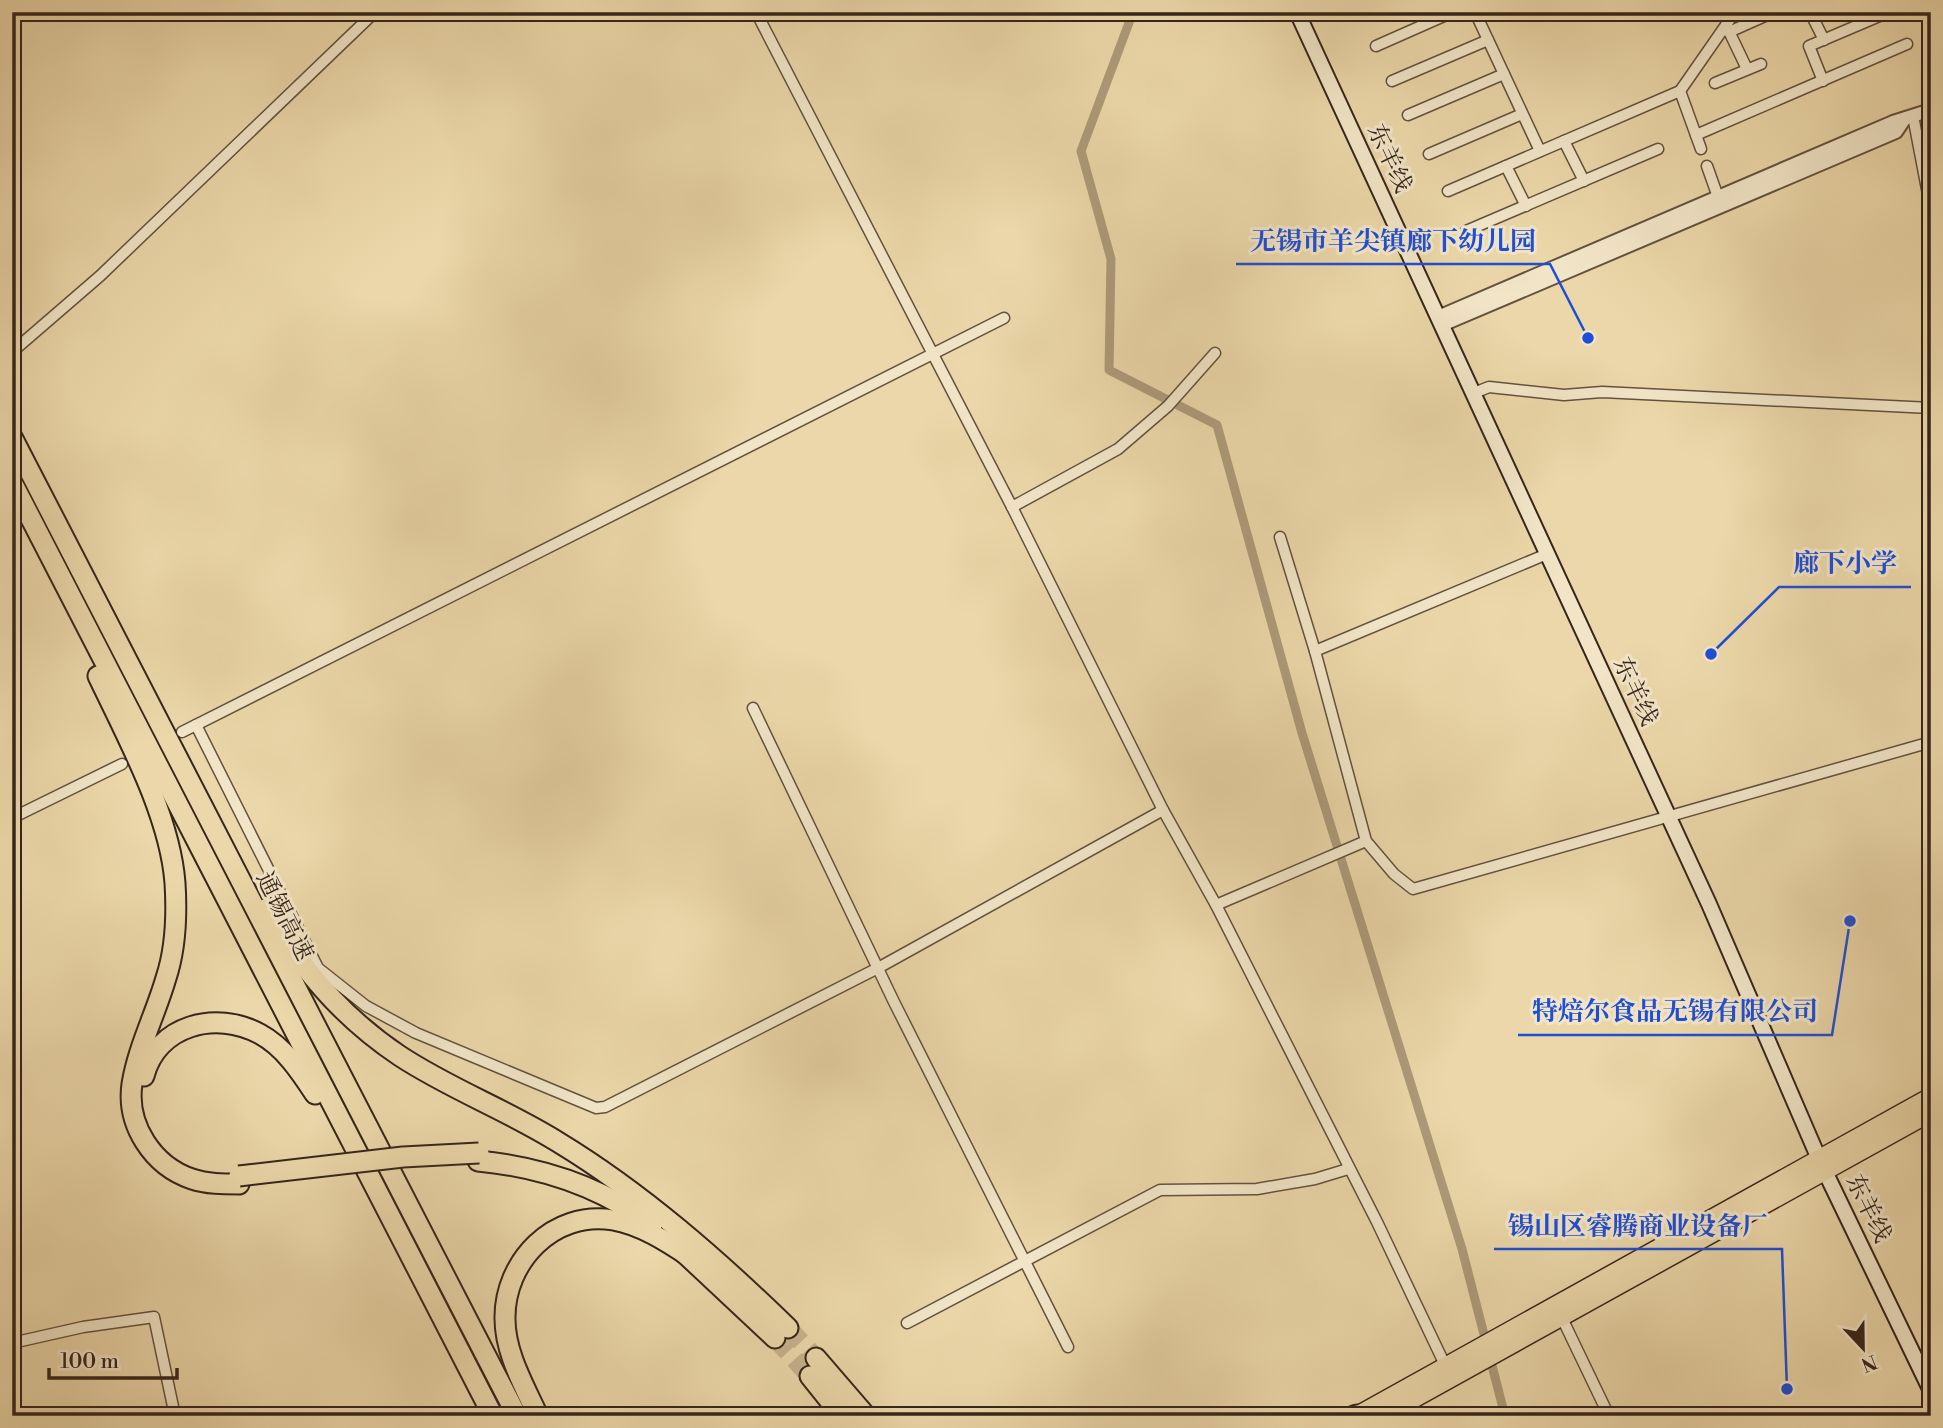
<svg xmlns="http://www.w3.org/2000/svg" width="1943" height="1428" font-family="'Libre Bodoni','Noto Serif SC',serif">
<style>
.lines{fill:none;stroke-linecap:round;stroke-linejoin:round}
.canal{stroke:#ad9a79;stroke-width:9}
.motorway-tunnel{stroke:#c7b38d;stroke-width:19;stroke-dasharray:19 10;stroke-linecap:butt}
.minor-casing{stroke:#63523f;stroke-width:13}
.tertiary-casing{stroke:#63523f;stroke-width:16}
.secondary-casing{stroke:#36251c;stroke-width:18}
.primary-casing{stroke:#36251c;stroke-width:19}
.motorway-casing{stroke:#36251c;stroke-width:23}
.minor{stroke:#f2e5c7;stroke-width:10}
.tertiary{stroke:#f2e5c7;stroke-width:12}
.secondary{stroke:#f2e5c7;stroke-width:14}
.primary{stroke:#ebd7a9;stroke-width:16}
.motorway{stroke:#ebd7a9;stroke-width:19}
.motorway-bridge-casing{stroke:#36251c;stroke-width:23;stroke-linecap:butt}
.motorway-bridge{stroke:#ebd7a9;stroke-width:19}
.labels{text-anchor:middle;stroke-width:6;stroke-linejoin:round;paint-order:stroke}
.street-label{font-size:24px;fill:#36251c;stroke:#f2e5c7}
.leader{fill:none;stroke:#1d4ed8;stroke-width:2.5}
.callout-dot{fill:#1d4ed8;stroke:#f2e5c7;stroke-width:2.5}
.callout-label{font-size:26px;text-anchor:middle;font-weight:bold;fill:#1d4ed8;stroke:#f2e5c7;stroke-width:6;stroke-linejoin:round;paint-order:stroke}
</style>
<rect width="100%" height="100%" fill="#ebd7a9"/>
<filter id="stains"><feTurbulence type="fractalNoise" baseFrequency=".00286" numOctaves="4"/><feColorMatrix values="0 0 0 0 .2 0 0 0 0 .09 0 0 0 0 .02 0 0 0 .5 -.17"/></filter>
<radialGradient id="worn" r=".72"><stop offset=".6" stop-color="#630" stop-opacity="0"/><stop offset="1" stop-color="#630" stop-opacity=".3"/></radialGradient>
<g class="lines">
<polyline class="canal" points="1133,12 1081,151 1111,259 1109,370 1217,425 1302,733 1462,1249 1505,1416"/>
<g class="motorway-tunnel">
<polyline points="788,1328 816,1358"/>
<polyline points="775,1338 810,1376"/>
</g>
<defs>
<g id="minor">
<polyline points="756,12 1012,507 1163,810 1216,905 1377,1222 1446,1367"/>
<polyline points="1475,12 1540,151"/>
<polyline points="1810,12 1824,40"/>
<polyline points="1726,25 1747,69"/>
<polyline points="1729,32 1774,12"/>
<polyline points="1376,46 1453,12"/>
<polyline points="1392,81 1488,40"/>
<polyline points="1823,81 1809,46 1889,12"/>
<polyline points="1715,83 1761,64"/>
<polyline points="1408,115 1504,74"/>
<polyline points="1913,116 1931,210"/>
<polyline points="1696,135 1907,44"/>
<polyline points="1564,141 1584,181"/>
<polyline points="1701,149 1680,91 1735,12"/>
<polyline points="1429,154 1522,114"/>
<polyline points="1506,166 1526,206"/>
<polyline points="1707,166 1718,197"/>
<polyline points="1448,191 1680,91"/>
<polyline points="1466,231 1658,149"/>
<polyline points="12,352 100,276 375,12"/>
<polyline points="1474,393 1489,387 1564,395 1602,392 1931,408"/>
<polyline points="1012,507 1118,449 1168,406 1215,353"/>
<polyline points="1280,537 1315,651 1366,841 1394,874 1413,889 1931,742"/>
<polyline points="1315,651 1547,554"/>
<polyline points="753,708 894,1002 1068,1347"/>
<polyline points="196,725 318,968 366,1006 416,1033 596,1108 605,1107 878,968 1163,810"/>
<polyline points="182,732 1004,318"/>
<polyline points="12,818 122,764"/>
<polyline points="1216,905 1366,841"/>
<polyline points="1561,1316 1609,1416"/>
<polyline points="907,1323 1160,1190 1257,1189 1315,1179 1348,1169"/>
<polyline points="12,1343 83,1327 154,1317 175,1416"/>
</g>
<g id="tertiary">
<polyline points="1438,317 1893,122 1931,110"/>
<polyline points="1442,325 1896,132 1904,120"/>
</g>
<polyline id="secondary" points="1297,12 1709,904 1819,1159 1931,1391"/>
<g id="primary">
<polyline points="1355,1416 1931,1096"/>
<polyline points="1384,1416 1931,1113"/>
</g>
<g id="motorway">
<polyline points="12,437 517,1416"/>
<polyline points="12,482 493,1416"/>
<path d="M98,676C127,737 170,815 175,883C177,915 176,948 166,978C156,1013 138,1047 132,1084C126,1125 153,1166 192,1179C207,1184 223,1184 239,1184"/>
<path d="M267,908C299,967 343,1018 400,1056C450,1089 507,1110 558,1142C642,1193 718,1260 788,1328"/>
<path d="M144,1076C157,1025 216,1010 260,1034C284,1047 300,1071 315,1094"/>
<path d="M478,1161C542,1167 600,1186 652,1225"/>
<polyline points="680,1249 775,1338"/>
<polyline points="816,1358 866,1416"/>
<polyline points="810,1376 842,1416"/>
<path d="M538,1416C524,1385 505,1353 505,1319C504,1262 553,1210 613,1220C641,1225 666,1241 690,1257"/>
<polyline points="1354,1416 1357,1415"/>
</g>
</defs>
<use href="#minor" class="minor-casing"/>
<use href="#tertiary" class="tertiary-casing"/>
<use href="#secondary" class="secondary-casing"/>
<use href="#primary" class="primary-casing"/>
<use href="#motorway" class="motorway-casing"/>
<use href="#minor" class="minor"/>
<use href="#tertiary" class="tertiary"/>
<use href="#secondary" class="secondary"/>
<use href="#primary" class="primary"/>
<use href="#motorway" class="motorway"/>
<defs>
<polyline id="motorway-bridge" points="239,1176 403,1157 479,1153"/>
</defs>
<use href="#motorway-bridge" class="motorway-bridge-casing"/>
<use href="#motorway-bridge" class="motorway-bridge"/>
</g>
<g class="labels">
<g class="street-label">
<text transform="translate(1390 158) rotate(65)" y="8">东羊线</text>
<text transform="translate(1636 691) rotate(65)" y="8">东羊线</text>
<text transform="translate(285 916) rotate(63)" y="8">通锡高速</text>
<text transform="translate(1869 1208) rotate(64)" y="8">东羊线</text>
</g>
</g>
<path class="leader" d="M1588 338L1550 264H1236M1711 654L1779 587H1911M1850 921L1832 1035H1518M1787 1389L1782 1249H1494"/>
<g class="callout-dot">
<circle cx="1588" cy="338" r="7"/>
<circle cx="1711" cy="654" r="7"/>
<circle cx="1850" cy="921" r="7"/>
<circle cx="1787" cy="1389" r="7"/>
</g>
<g class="callout-label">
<text x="1393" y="250">无锡市羊尖镇廊下幼儿园</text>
<text x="1845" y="572">廊下小学</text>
<text x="1675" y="1020">特焙尔食品无锡有限公司</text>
<text x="1638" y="1235">锡山区睿腾商业设备厂</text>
</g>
<rect width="1943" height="1428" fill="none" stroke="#ebd7a9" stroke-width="42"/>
<rect x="14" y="14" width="1915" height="1400" fill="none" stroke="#36251c" stroke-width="3.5"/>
<rect x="21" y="21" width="1901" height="1386" fill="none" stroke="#36251c" stroke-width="2"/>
<g transform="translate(1863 1348) rotate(158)" stroke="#f2e5c7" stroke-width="5" paint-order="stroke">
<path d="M0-5L12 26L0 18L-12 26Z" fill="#36251c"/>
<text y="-10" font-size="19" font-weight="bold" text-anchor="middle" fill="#36251c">N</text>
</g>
<path d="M49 1368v10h128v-10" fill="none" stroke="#36251c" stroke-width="3.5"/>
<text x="60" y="1368" font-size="21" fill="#36251c" stroke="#f2e5c7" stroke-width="5" paint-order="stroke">100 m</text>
<rect width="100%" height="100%" filter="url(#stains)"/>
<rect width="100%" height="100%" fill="url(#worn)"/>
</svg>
